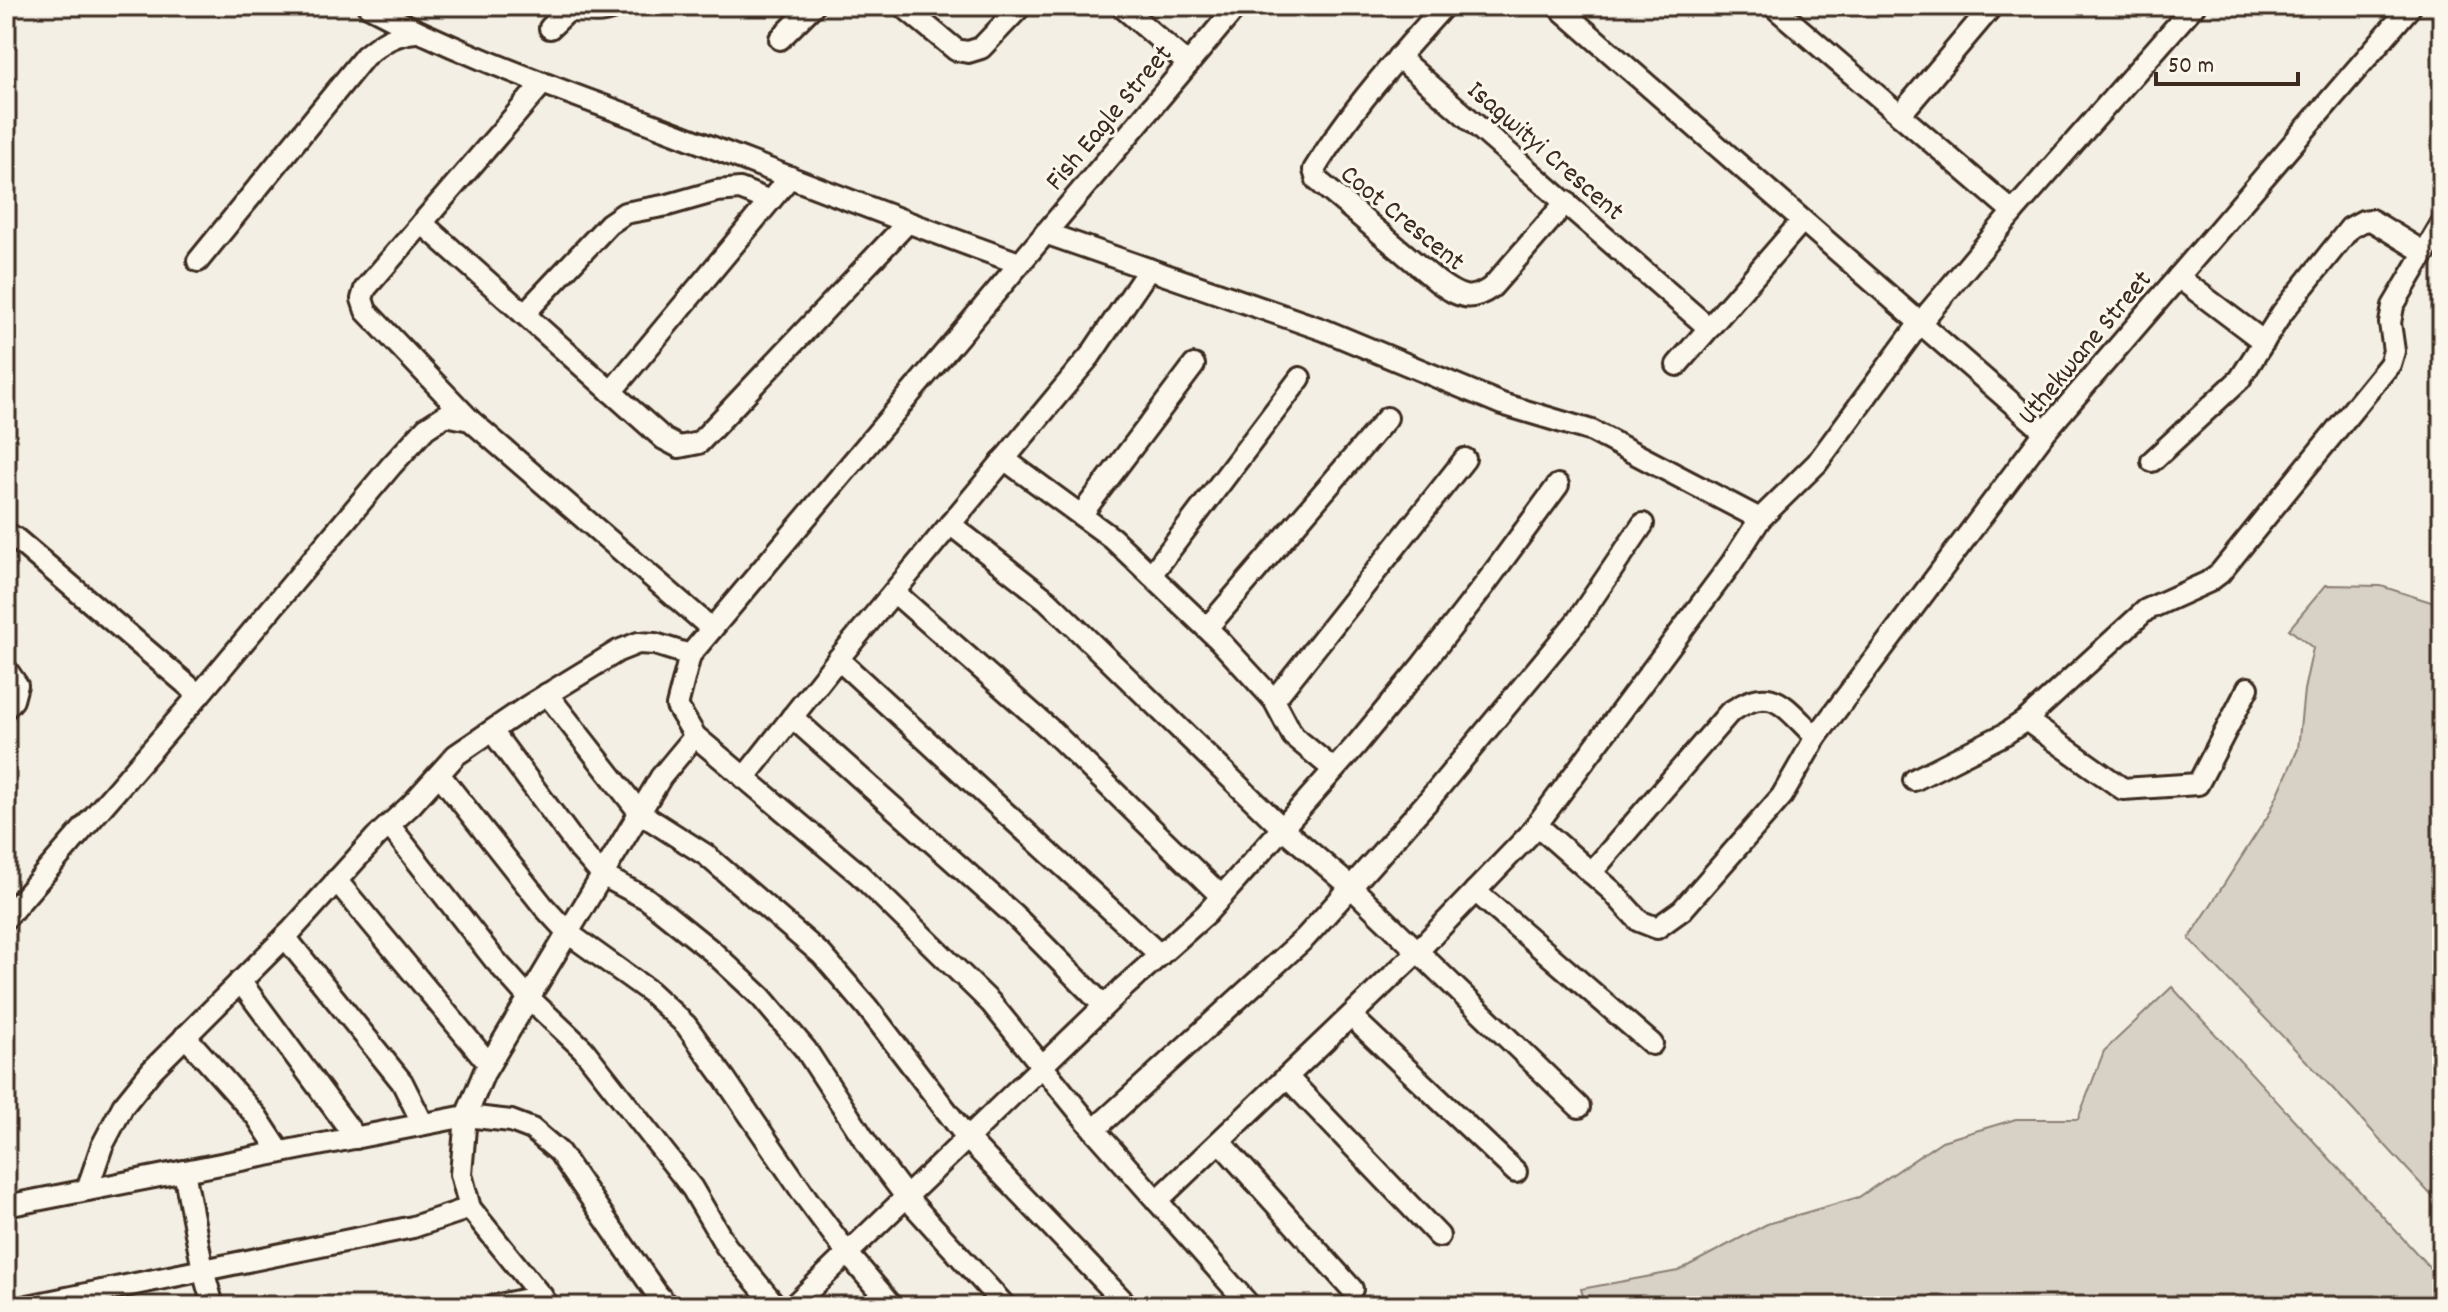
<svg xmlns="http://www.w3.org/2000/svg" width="2448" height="1312" font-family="Dekko,sans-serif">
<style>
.green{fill:#d8d1c6;stroke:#8a7e72;stroke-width:2}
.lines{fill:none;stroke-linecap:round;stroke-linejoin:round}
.minor-casing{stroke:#3b2a1e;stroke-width:26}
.minor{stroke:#fbf7ec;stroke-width:20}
.labels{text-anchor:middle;stroke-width:6;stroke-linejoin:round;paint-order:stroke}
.street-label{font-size:28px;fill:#3b2a1e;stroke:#fbf7ec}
</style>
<rect width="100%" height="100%" fill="#f3efe4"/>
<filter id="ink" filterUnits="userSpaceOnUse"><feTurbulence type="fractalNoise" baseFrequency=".0125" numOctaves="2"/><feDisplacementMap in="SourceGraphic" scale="16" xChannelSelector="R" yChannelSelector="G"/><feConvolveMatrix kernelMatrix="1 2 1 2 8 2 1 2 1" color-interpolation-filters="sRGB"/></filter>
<g filter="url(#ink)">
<g class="green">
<polygon points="2326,585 2381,586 2431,602 2442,601 2442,1207 2339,1095 2189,939 2269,814 2298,749 2304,690 2313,648 2289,629"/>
<polygon points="2172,987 2442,1281 2442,1306 1586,1306 1581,1289 1678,1271 1767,1224 1859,1197 1942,1141 2016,1119 2078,1119 2104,1051"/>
</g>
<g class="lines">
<defs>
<g id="minor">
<path d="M368,6C458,54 554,87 649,123C772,170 894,219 1019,263"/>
<polyline points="903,6 956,50 968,52 981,48 1021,6"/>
<polyline points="1121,6 1188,64"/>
<polyline points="1237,6 690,655 677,706 695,736 859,874 991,1003 1089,1124 1250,1306"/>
<path d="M1444,6C1398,57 1350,110 1314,170L1317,180L1438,282C1459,297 1470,303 1492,287L1566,202"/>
<polyline points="1557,6 2045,432"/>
<polyline points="1773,6 2013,212"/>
<path d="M550,28L568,11C586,10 600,16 618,6"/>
<polyline points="780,39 813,6"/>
<polyline points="1398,57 1709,328"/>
<polyline points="543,83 422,223 664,439 679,447 699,443 907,223"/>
<polyline points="1900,115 1992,6"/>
<polyline points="422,223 365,289 362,299 366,311 469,419"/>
<polyline points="1045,233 1324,330 1502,404 1592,431 1760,519"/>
<path d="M198,261L365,56C382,42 394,34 416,32"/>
<polyline points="2178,277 2264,342"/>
<polyline points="524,314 609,224 625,213 668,205 717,191 740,189 770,201"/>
<polyline points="1677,365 1802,221"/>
<polyline points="611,392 790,177"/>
<polyline points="1004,459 1112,538 1218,639 1274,700 1293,736 1333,769"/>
<polyline points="2152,461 2240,379 2282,313 2350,228 2363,221 2371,220 2425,253"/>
<polyline points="1081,515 1194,365"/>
<polyline points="950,524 1047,600 1281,827 1351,887 1579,1107"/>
<polyline points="6,533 15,538 199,695 6,918"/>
<polyline points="1151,575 1300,378"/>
<polyline points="894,592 1051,730 1221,896"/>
<polyline points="1207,628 1387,418"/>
<polyline points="838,659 1160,955"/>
<polyline points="6,669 17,685 13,700 6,708"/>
<polyline points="547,694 640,813 706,855 822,955 867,1007 968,1139 1128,1306"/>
<polyline points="199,695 391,466 426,428 446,415 470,420 712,629"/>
<polyline points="1274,700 1465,459"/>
<polyline points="792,717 1014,915 1104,1006"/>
<polyline points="2026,720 2123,789 2198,784 2248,688"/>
<polyline points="492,731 580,850 602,875 647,899 713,952 761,997 806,1050 873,1153 907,1198 1005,1306"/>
<polyline points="439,774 544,907 568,933 649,991 686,1025 725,1079 807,1199 848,1254 892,1306"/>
<polyline points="744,778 838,659 1090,356 1149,269"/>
<polyline points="1914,780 2005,734 2026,720 2146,610 2208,582 2220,573 2390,364 2394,351 2390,323 2393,306 2442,223"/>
<polyline points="389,825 494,959 529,998 583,1049 692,1188 726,1246 776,1306"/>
<polyline points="1537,825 1612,891 1639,921 1657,928 1682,910 1782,796 1816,737 2045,432 2411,6"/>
<path d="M1591,873L1729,713C1773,682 1783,706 1816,737"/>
<polyline points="336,880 489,1064"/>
<polyline points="1475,891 1652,1044"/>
<polyline points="285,937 402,1082 423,1124"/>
<polyline points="240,981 356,1138"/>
<polyline points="1351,1016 1516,1172"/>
<polyline points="185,1036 257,1117 280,1152"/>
<polyline points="1287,1077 1439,1236"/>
<polyline points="1094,1130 1305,938 1351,887 1427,802 1577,621 1643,524"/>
<polyline points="1220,1142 1352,1289"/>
<polyline points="184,1171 203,1270 213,1306"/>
<polyline points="87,1190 102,1146 123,1106 152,1070 292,930 376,837 411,805 456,755 528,706 618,651 638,643 655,644 690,655"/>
<polyline points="1157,1201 1411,958 1529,835 1731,564 1760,519 1817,463 1920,323 2013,212 2194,6"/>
<polyline points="6,1206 466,1116 511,1121 532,1129 559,1152 657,1294 668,1306"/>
<polyline points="28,1306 413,1227 470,1208"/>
<polyline points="494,1306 542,1296"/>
<polyline points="549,1306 470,1208 461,1174 466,1116 484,1073 661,777 695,736"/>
<polyline points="793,1306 1123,988 1206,914 1357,744 1423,664 1483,587 1558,485"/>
</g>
</defs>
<use href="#minor" class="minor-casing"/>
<use href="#minor" class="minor"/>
</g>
</g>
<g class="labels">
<g class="street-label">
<text transform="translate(1107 116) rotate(-50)" y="10">Fish Eagle Street</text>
<text transform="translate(1547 149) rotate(41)" y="10">Isagwityi Crescent</text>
<text transform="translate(1404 216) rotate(39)" y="10">Coot Crescent</text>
<text transform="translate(2083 346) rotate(-50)" y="10">Uthekwane Street</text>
</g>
</g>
<rect width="2448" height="1312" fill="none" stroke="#fbf7ec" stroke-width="32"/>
<rect x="16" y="16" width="2416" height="1280" fill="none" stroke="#3b2a1e" stroke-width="3" filter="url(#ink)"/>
<path d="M2156 72v12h142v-12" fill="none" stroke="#3b2a1e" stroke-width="4"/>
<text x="2168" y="72" font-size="24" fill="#3b2a1e" stroke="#fbf7ec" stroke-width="6" paint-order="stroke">50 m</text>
</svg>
